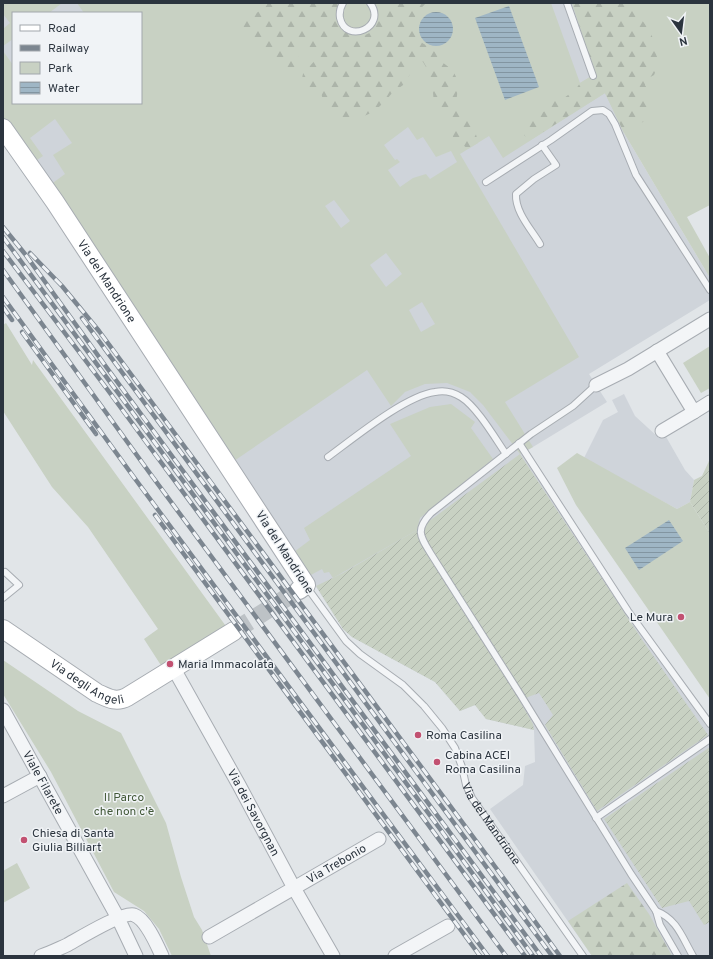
<svg xmlns="http://www.w3.org/2000/svg" width="713" height="959" font-family="Overpass,sans-serif">
<style>
.built{fill:#cfd4da;fill-rule:evenodd}
.green{fill:#c8d1c3;fill-rule:evenodd}
.forest{fill:url(#forest-firs)}
.garden{fill:url(#garden-furrows)}
.water{fill:url(#water-rules)}
.lines{fill:none;stroke-linecap:round;stroke-linejoin:round}
.secondary-tunnel{stroke:#bdc2c6;stroke-width:18;stroke-dasharray:18 9;stroke-linecap:butt}
.lane-casing{stroke:#a7acb2;stroke-width:8}
.street-casing{stroke:#a7acb2;stroke-width:15}
.secondary-casing{stroke:#a7acb2;stroke-width:20}
.lane{stroke:#f3f5f7;stroke-width:6}
.street{stroke:#f3f5f7;stroke-width:13}
.secondary{stroke:#fff;stroke-width:18}
.rail-casing{stroke:#7c8690;stroke-width:4.5}
.rail{stroke:#f0f3f6;stroke-width:3;stroke-dasharray:9;stroke-linecap:butt}
.poi-dot{fill:#c25171;stroke:#f0f3f6;stroke-width:1.5}
.labels{text-anchor:middle;stroke-width:3;stroke-linejoin:round;paint-order:stroke}
.street-label{font-size:12px;fill:#2b343e;stroke:#f0f3f6}
.poi-label{font-size:12px;fill:#2b343e;stroke:#f0f3f6;text-anchor:start}
.park-label{font-size:12px;fill:#435939;stroke:#f0f3f6}
</style>
<defs>
<pattern id="forest-firs" width="22" height="20" patternUnits="userSpaceOnUse"><rect width="22" height="20" fill="#c8d1c3"/><path d="M5 1l3.5 6h-7zM16 11l3.5 6h-7z" fill="#acb4a9"/></pattern>
<pattern id="garden-furrows" width="10" height="10" patternUnits="userSpaceOnUse"><rect width="10" height="10" fill="#c8d1c3"/><path d="M-1 1l2-2M0 10L10 0M9 11l2-2" fill="none" stroke="#acb4a9"/></pattern>
<pattern id="water-rules" width="6" height="5" patternUnits="userSpaceOnUse"><rect width="6" height="5" fill="#9fb6c5"/><path d="M0 2.5h6" fill="none" stroke="#8295a1"/></pattern>
</defs>
<rect width="100%" height="100%" fill="#e1e5e8"/>
<g class="built">
<path d="M3,3H710L624,133L710,278V300L589,374L607,402L528,450L631,610L710,717V956H592L490,809L523,785L525,766L535,762L534,730L486,719L475,705L460,711L435,682L352,637L343,629L263,504L50,185L3,119ZM13,13H141V103H13Z"/>
<polygon points="624,394 635,416 659,438 665,435 685,470 694,480 690,502 677,509 584,458 603,420 618,412 612,400"/>
</g>
<g class="green">
<polygon points="3,3 62,3 49,13 13,13 13,39 3,46 3,29 10,23 3,14"/>
<path d="M77,3H551L580,83L595,74L572,3H710V205L687,217L710,258V278L624,133L605,93L503,158L489,136L460,154L579,357L505,402L533,447L520,454L483,405L470,392L447,383L425,384L405,392L391,406L367,370L234,461L50,185L65,174L53,155L72,143L55,119L30,138L43,156L34,162L3,119V51L13,65V103H141V13H84ZM408,127L417,140L423,137L436,157L451,151L457,162L430,179L426,174L413,178L400,187L388,170L400,162L397,159L395,160L384,145ZM334,200L350,221L341,228L325,206ZM386,253L402,274L386,287L370,265ZM422,302L435,324L421,332L409,310Z"/>
<polygon points="6,323 32,365 33,360 228,629 164,670 144,639 158,629 88,527 52,487 3,411 3,325"/>
<polygon points="710,346 710,388 701,393 683,363"/>
<polygon points="451,404 475,422 471,428 493,459 420,518 417,530 333,578 329,572 324,573 322,569 309,576 294,552 310,540 304,528 411,456 390,424 430,407"/>
<polygon points="577,453 677,509 690,502 710,534 710,699 576,505 557,468"/>
<polygon points="3,660 78,711 121,733 166,823 181,877 194,917 202,930 211,956 172,956 159,929 144,911 114,892 51,772 3,694"/>
<polygon points="17,863 30,888 3,903 3,871"/>
</g>
<g class="forest">
<path d="M268,3H338L341,7L339,15L354,36C363,38 375,32 377,23C378,18 376,14 379,10C388,10 394,11 399,3H426C424,6 420,8 418,12C411,21 412,34 421,42C424,45 428,45 431,48C437,53 436,55 440,60C443,64 449,66 452,70C463,84 454,97 457,111L467,117C468,123 471,124 474,129C476,133 477,138 478,143L468,149L453,137L450,130L449,123L444,115L438,111L434,106L433,92L429,86L426,67L423,62L417,60C411,65 411,75 406,82C403,86 398,88 394,91C389,96 386,101 381,105C372,115 357,119 344,121L332,114L329,104L323,101L321,92H310C304,88 300,78 304,72C307,67 312,65 315,60C313,54 308,50 302,50L299,54L295,68L288,71L278,66L272,59L268,58C266,54 266,50 264,46C260,39 253,37 246,34L243,26L245,19C253,13 263,12 268,3Z"/>
<path d="M572,3H625L633,10L646,25L652,36L657,57L658,66L654,75L647,79L645,85C653,96 650,107 648,119L624,133L605,93L529,141L524,135L525,125L531,117L545,111L549,106L554,101L564,98L576,89L580,83L595,74Z"/>
<polygon points="627,883 649,914 672,956 592,956 568,921"/>
</g>
<g class="garden">
<polygon points="520,454 643,641 708,735 597,811 545,725 553,715 539,693 528,697 521,703 533,724 534,730 486,719 475,705 460,711 435,682 352,637 343,629 316,586 343,573 417,530"/>
<polygon points="710,459 710,534 690,502 694,480 702,476"/>
<polygon points="710,747 710,922 704,925 689,901 662,908 604,819"/>
</g>
<g class="water">
<polygon points="509,6 539,87 505,100 475,18"/>
<circle cx="436" cy="29" r="17"/>
<polygon points="669,520 683,541 639,570 625,548"/>
</g>
<g class="lines">
<polyline class="secondary-tunnel" points="234,631 299,590"/>
<defs>
<g id="lane">
<path d="M343,3C340,8 339,12 340,18C346,45 388,27 370,3"/>
<polyline points="567,3 593,76"/>
<polyline points="486,182 551,140 592,111 603,110 609,114 615,124 636,175 710,290"/>
<path d="M540,244C531,229 515,212 516,194L534,179L556,165L542,145"/>
<path d="M596,385L573,406L531,434L431,513C415,530 420,536 431,554L520,694L631,874L656,911L660,925L678,956"/>
<polyline points="519,443 628,611 710,724"/>
<path d="M328,457C354,438 405,396 435,392C444,390 453,392 461,397C477,407 495,438 506,454"/>
<path id="s1" d="M306,586L346,641L360,654L403,685L424,706L442,728L455,748L462,767L466,785L472,798L583,956"/>
<polyline points="3,598 19,585 5,572"/>
<polyline points="596,818 710,739"/>
<path d="M656,911C677,919 682,937 693,956"/>
</g>
<g id="street">
<polyline points="657,351 694,412 710,402"/>
<polyline points="596,385 628,369 710,319"/>
<polyline points="662,431 694,412"/>
<path id="s2" d="M174,669L239,785L294,888L333,956"/>
<path id="s3" d="M3,710L118,918L136,956"/>
<polyline points="3,796 40,776"/>
<path id="s4" d="M209,937L379,839"/>
<path d="M41,956C50,953 58,949 67,945C78,939 124,911 134,915C146,919 157,945 162,956"/>
<polyline points="395,956 448,926"/>
</g>
<g id="secondary">
<path id="s5" d="M3,128L55,202L306,585L299,590"/>
<path id="s6" d="M3,629L97,693C108,698 116,703 127,697L234,631"/>
</g>
</defs>
<use href="#lane" class="lane-casing"/>
<use href="#street" class="street-casing"/>
<use href="#secondary" class="secondary-casing"/>
<use href="#lane" class="lane"/>
<use href="#street" class="street"/>
<use href="#secondary" class="secondary"/>
<defs>
<g id="rail">
<polyline points="3,227 25,254 107,368 541,956"/>
<polyline points="3,237 440,829 533,956"/>
<polyline points="3,251 107,389 525,956"/>
<polyline points="30,253 62,286 99,331 502,876 560,956"/>
<polyline points="3,270 149,472 506,956"/>
<polyline points="3,297 133,476 488,956"/>
<polyline points="3,307 12,320"/>
<polyline points="82,318 552,956"/>
<polyline points="22,332 96,434"/>
<polyline points="155,515 480,956"/>
</g>
</defs>
<use href="#rail" class="rail-casing"/>
<use href="#rail" class="rail"/>
</g>
<g class="poi-dot">
<circle cx="681" cy="617" r="4"/>
<circle cx="170" cy="664" r="4"/>
<circle cx="418" cy="735" r="4"/>
<circle cx="437" cy="762" r="4"/>
<circle cx="24" cy="840" r="4"/>
</g>
<g class="labels">
<g class="street-label">
<text dy="4" stroke="none"><textPath href="#s5" startOffset="185">Via del Mandrione</textPath></text>
<text transform="translate(285 552) rotate(57)" y="4">Via del Mandrione</text>
<text dy="4" stroke="none"><textPath href="#s6" startOffset="100">Via degli Angeli</textPath></text>
<text dy="4" stroke="none"><textPath href="#s3" startOffset="83">Viale Filarete</textPath></text>
<text dy="4" stroke="none"><textPath href="#s2" startOffset="164">Via dei Savorgnan</textPath></text>
<text dy="4" stroke="none"><textPath href="#s1" startOffset="307">Via del Mandrione</textPath></text>
<text dy="4" stroke="none"><textPath href="#s4" startOffset="147">Via Trebonio</textPath></text>
</g>
<g class="poi-label">
<text x="673" y="621" text-anchor="end">Le Mura</text>
<text x="178" y="668">Maria Immacolata</text>
<text x="426" y="739">Roma Casilina</text>
<text x="445" y="759">Cabina ACEI<tspan x="445" dy="14">Roma Casilina</tspan></text>
<text x="32" y="837">Chiesa di Santa<tspan x="32" dy="14">Giulia Billiart</tspan></text>
</g>
<g class="park-label">
<text x="124" y="801">Il Parco<tspan x="124" dy="14">che non c'è</tspan></text>
</g>
</g>
<rect width="713" height="959" fill="none" stroke="#2b343e" stroke-width="8"/>
<rect x="12" y="12" width="130" height="92" fill="#f0f3f6" stroke="#a1a7ac"/>
<rect x="20" y="25" width="20" height="6" fill="#ffffff" stroke="#a1a7ac"/>
<text x="48" y="32" font-size="12" fill="#2b343e">Road</text>
<rect x="20" y="45" width="20" height="6" fill="#7c8690" stroke="#a1a7ac"/>
<text x="48" y="52" font-size="12" fill="#2b343e">Railway</text>
<rect x="20" y="62" width="20" height="12" fill="#c8d1c3" stroke="#a1a7ac"/>
<text x="48" y="72" font-size="12" fill="#2b343e">Park</text>
<rect x="20" y="82" width="20" height="12" fill="url(#water-rules)" stroke="#a1a7ac"/>
<text x="48" y="92" font-size="12" fill="#2b343e">Water</text>
<g transform="translate(681 32) rotate(166)" stroke="#f0f3f6" stroke-width="3" paint-order="stroke">
<path d="M0-3L7 15L0 10L-7 15Z" fill="#2b343e"/>
<text y="-6" font-size="11" font-weight="bold" text-anchor="middle" fill="#2b343e">N</text>
</g>
</svg>
